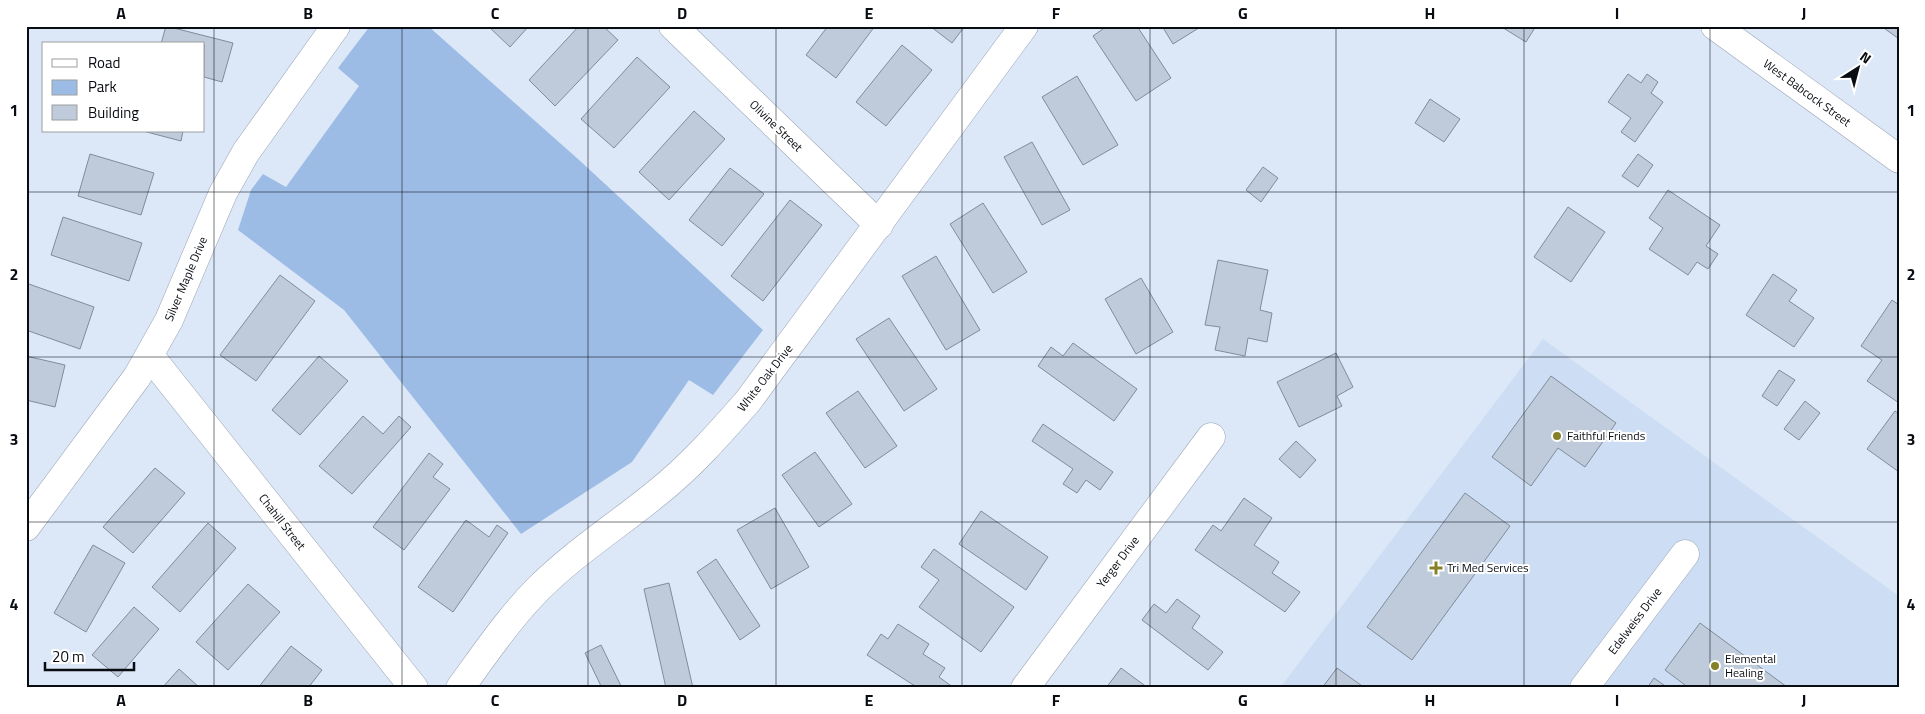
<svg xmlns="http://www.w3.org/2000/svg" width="1925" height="714" font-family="'Titillium Web',sans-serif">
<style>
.built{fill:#cddef4}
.green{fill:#9dbce5}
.building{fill:#bfcbdb;stroke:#808c9b}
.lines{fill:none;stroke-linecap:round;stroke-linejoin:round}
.minor-casing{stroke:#9aa5b5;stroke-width:29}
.minor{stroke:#fff;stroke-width:28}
.grid{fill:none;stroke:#090d12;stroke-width:1;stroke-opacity:0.55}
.poi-dot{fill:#868028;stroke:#fff;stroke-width:2}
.labels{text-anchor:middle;stroke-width:4;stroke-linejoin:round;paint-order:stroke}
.street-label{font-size:12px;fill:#090d12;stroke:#fff}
.poi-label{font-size:12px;fill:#090d12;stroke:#fff;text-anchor:start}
.neatline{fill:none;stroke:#090d12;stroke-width:2}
.grid-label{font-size:16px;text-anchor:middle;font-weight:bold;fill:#090d12}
</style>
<rect width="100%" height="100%" fill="#dce8f8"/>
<polygon class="built" points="1543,339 1899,596 1899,688 1280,688"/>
<polygon class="green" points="370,26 428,26 578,159 763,330 713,395 689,380 632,462 521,534 344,310 238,230 251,190 263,174 286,187 359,86 338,68"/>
<g class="building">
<polygon points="166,26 233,43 222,82 204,77 204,44 161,44"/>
<polygon points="488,26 529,26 510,47"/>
<polygon points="579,26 603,26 618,40 555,106 529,80"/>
<polygon points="828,26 875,26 836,78 806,55"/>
<polygon points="930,26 965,26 952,43"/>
<polygon points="1107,26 1137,26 1171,78 1136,101 1093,36"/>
<polygon points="1162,26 1202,26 1173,44"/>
<polygon points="1500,26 1536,26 1526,42"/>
<polygon points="1881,26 1899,26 1899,39"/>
<polygon points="902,45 932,70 886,126 856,102"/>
<polygon points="637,57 670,87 614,148 581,119"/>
<polygon points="1628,74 1641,83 1647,74 1658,82 1651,93 1663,102 1635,142 1621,132 1631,118 1608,102"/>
<polygon points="1077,76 1118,145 1083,165 1042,97"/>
<polygon points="1430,99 1460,119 1444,142 1415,123"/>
<polygon points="694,111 725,139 669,200 639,172"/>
<polygon points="143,131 183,131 181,141"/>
<polygon points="1032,142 1070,210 1042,225 1004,157"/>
<polygon points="90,154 154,173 141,215 78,196"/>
<polygon points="1638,154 1653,165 1638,187 1622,176"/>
<polygon points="1263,167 1278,178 1261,202 1246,190"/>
<polygon points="730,168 764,194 722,246 689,220"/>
<polygon points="1668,190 1720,225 1706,246 1718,254 1708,269 1697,262 1688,275 1649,249 1663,228 1649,218"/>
<polygon points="790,200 822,225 763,301 731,276"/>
<polygon points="983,203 1027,272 993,293 950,224"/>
<polygon points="1568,207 1605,232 1571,282 1534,257"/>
<polygon points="63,217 142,243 129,281 51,255"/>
<polygon points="936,256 980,330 946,350 902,276"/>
<polygon points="1218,260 1268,270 1260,310 1272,313 1267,342 1248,338 1245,356 1215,350 1220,327 1205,325"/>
<polygon points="1773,274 1797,290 1789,301 1814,318 1794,347 1746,315"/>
<polygon points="280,275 315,301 256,381 220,355"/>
<polygon points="1141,278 1173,332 1136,354 1105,299"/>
<polygon points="26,283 94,307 80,349 26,330"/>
<polygon points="1892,300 1899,305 1899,403 1867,381 1882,360 1861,346"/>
<polygon points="889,318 937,389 904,411 856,339"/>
<polygon points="1073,343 1137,389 1114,421 1038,366 1051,347 1063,356"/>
<polygon points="1336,353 1353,387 1337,396 1342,406 1299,427 1277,382"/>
<polygon points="26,356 65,365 55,407 26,400"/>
<polygon points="319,356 348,381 300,435 272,410"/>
<polygon points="1779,370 1795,380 1777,406 1762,396"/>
<polygon points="1551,376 1616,423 1585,467 1558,448 1531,486 1492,457"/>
<polygon points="858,391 897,446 865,468 826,413"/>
<polygon points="1805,401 1820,413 1799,440 1784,429"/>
<polygon points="1895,411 1899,414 1899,472 1867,449"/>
<polygon points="363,416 383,434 399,416 411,427 352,494 319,466"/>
<polygon points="1043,424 1113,472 1100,490 1086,480 1077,493 1063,484 1073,469 1032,441"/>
<polygon points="1296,441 1316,460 1300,478 1279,459"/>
<polygon points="815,452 852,504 819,527 782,475"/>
<polygon points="429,453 443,464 433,477 450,489 404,550 373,527"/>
<polygon points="155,468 185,493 133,553 103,527"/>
<polygon points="1465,493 1510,526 1412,660 1367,627"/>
<polygon points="1244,498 1272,518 1254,545 1279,562 1272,573 1300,592 1285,612 1195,550 1213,525 1221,531"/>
<polygon points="775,508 809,567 771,589 737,530"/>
<polygon points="981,511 1048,557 1026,590 959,544"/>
<polygon points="466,520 489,537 497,525 508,533 453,612 418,587"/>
<polygon points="208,523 236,548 180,612 152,587"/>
<polygon points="93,545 125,563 86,632 54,613"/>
<polygon points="934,549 1014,607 981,652 919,607 939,580 921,567"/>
<polygon points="716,559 760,626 740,640 697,572"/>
<polygon points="669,583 693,688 666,688 644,589"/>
<polygon points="248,584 280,612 228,670 196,642"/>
<polygon points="1177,599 1200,616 1192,628 1223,652 1208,670 1142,620 1154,604 1166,613"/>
<polygon points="134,607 159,629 118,677 92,655"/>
<polygon points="1700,623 1787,687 1787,688 1689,688 1665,670"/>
<polygon points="898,624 929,644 923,654 945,668 939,677 954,688 918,688 867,655 881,634 888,639"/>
<polygon points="601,645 622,688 602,688 585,653"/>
<polygon points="291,646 322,670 308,688 258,688"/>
<polygon points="1121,668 1148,688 1106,688"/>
<polygon points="1337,668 1365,688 1322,688"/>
<polygon points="179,669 200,688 162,688"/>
<polygon points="1654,678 1668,688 1647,688"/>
</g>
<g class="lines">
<defs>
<g id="minor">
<polyline points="673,26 879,225"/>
<polyline points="1715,26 1899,159"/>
<polyline points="150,356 414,688"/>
<polyline points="26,527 137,377 169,320 223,193 246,152 336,26"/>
<path d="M460,688C485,654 509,618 538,589C574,553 618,525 657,493C691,466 720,433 748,401L1024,26"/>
<polyline points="1025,688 1211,437"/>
<polyline points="1584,688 1685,554"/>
</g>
</defs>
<use href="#minor" class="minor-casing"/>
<use href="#minor" class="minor"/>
</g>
<path class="grid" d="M214,26V688M402,26V688M588,26V688M776,26V688M962,26V688M1150,26V688M1336,26V688M1524,26V688M1710,26V688M26,192H1899M26,357H1899M26,522H1899"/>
<g class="poi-dot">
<circle cx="1557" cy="436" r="5"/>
<path d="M1433.5 560.5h5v5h5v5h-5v5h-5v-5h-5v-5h5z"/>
<circle cx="1715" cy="666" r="5"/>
</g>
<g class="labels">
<g class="street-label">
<text transform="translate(1807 93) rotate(36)" y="4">West Babcock Street</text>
<text transform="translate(776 126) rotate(44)" y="4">Olivine Street</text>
<text transform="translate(186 279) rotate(-67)" y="4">Silver Maple Drive</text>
<text transform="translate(765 378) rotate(-52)" y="4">White Oak Drive</text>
<text transform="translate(282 522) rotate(52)" y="4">Chahill Street</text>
<text transform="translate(1118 562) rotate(-53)" y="4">Yerger Drive</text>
<text transform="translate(1635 621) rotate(-53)" y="4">Edelweiss Drive</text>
</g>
<g class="poi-label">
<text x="1567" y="440">Faithful Friends</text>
<text x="1447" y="572">Tri Med Services</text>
<text x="1725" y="663">Elemental<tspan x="1725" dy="14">Healing</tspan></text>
</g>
</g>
<rect width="1925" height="714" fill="none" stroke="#ffffff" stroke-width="55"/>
<rect x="42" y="42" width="162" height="90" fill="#ffffff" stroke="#9d9ea0"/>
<rect x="52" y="59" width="25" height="8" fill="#ffffff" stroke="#9d9ea0"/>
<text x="88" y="68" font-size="15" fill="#090d12">Road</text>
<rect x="52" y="80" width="25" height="15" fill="#9dbce5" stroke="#9d9ea0"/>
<text x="88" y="92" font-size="15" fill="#090d12">Park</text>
<rect x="52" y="105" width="25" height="15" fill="#bfcbdb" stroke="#9d9ea0"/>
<text x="88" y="118" font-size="15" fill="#090d12">Building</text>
<g transform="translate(1858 68) rotate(36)" stroke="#ffffff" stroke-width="4" paint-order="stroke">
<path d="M0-4L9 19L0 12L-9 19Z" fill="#090d12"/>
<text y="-8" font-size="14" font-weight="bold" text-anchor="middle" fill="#090d12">N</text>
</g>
<path d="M45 662v8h89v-8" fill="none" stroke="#090d12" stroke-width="2.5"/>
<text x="52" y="662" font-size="15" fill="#090d12" stroke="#ffffff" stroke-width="4" paint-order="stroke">20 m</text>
<rect x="28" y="28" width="1870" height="658" class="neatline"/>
<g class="grid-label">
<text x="121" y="19">A</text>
<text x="308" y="19">B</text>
<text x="495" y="19">C</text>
<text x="682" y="19">D</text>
<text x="869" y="19">E</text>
<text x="1056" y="19">F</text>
<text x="1243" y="19">G</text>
<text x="1430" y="19">H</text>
<text x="1617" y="19">I</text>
<text x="1804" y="19">J</text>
<text x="14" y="116">1</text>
<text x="1911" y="116">1</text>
<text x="14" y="280">2</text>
<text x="1911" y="280">2</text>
<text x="14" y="445">3</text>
<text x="1911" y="445">3</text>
<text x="14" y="610">4</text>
<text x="1911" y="610">4</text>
<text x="121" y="706">A</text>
<text x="308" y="706">B</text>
<text x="495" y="706">C</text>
<text x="682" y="706">D</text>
<text x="869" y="706">E</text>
<text x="1056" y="706">F</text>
<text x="1243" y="706">G</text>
<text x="1430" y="706">H</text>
<text x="1617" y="706">I</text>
<text x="1804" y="706">J</text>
</g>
</svg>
